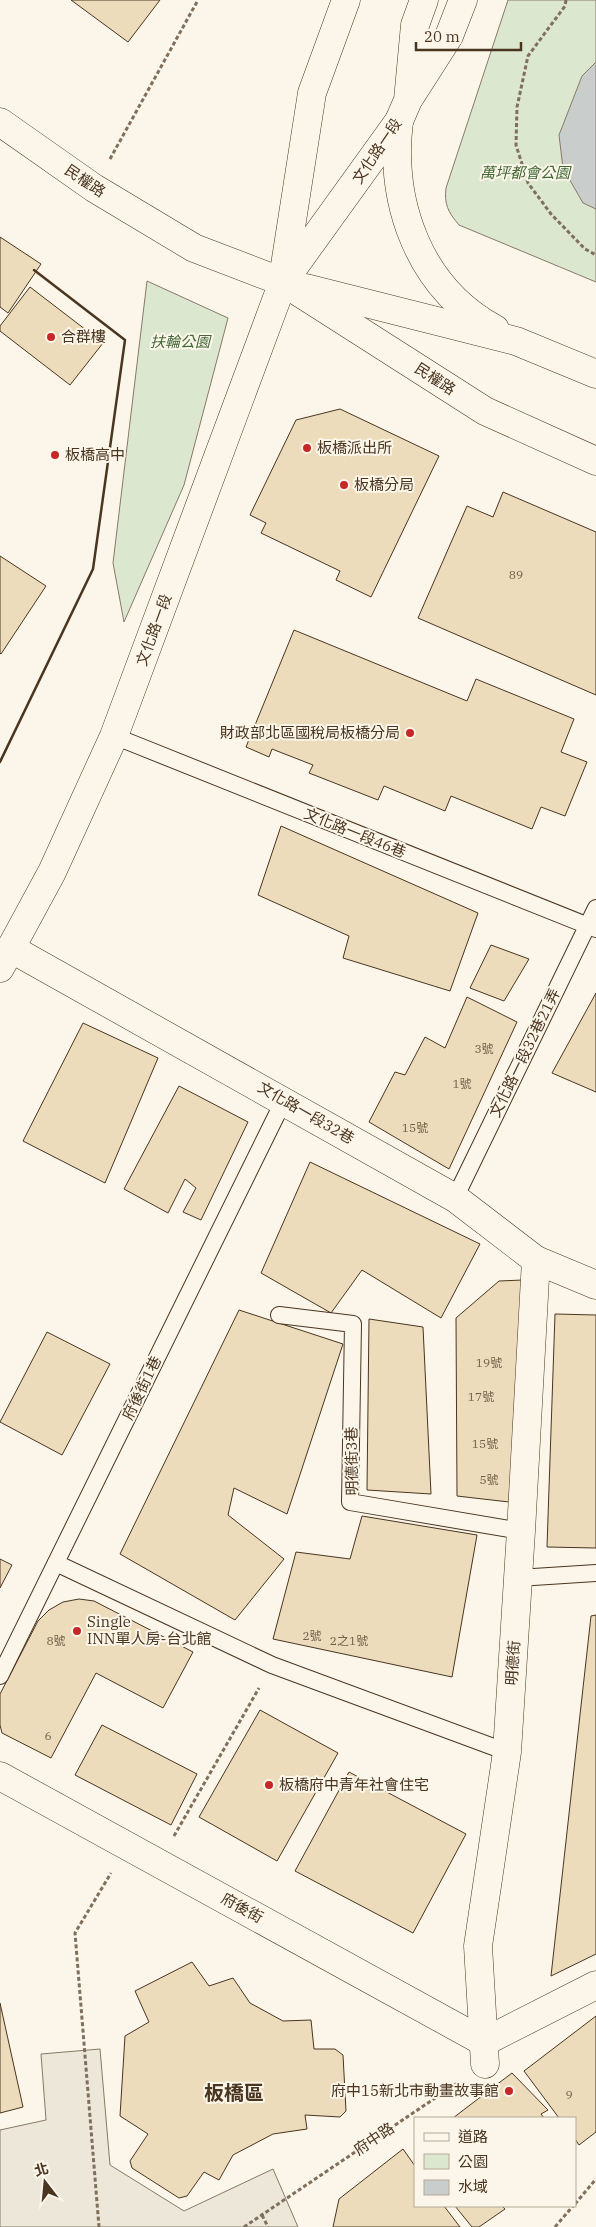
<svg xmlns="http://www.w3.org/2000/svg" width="596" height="2227" font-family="'IBM Plex Serif','Noto Sans TC',serif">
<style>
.green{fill:#dce7d0;stroke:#887966}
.parking{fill:#ede7d9;stroke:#887966}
.water{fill:#c9cecd;stroke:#887966}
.building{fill:#ecdcbc;stroke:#4a3520}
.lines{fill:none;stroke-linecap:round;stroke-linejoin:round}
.service-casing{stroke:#4a3520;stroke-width:18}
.minor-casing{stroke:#4a3520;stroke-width:29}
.tertiary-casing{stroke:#4a3520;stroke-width:29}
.secondary-casing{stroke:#4a3520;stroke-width:29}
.primary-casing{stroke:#4a3520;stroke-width:29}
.path{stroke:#7f6f5c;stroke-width:3;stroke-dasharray:4 2.5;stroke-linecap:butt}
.service{stroke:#fbf6e9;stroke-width:16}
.minor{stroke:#fbf6e9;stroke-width:28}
.tertiary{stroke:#fbf6e9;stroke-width:28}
.secondary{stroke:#fbf6e9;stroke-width:28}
.primary{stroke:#fbf6e9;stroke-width:28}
.wall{stroke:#4a3520;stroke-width:2.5}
.poi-dot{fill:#c62828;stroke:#fbf6e9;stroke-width:2}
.labels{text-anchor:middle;stroke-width:4;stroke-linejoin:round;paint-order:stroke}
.number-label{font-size:12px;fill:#725f47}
.street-label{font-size:15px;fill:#4a3520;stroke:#fbf6e9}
.park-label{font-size:15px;font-style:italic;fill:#436837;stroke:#fbf6e9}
.poi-label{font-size:15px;fill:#4a3520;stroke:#fbf6e9;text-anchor:start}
.district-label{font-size:20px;font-weight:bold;fill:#4a3520;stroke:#fbf6e9}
</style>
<rect width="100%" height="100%" fill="#fbf6e9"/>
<g class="green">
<path d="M508,0H596V282L459,225C448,212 444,204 446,188Z"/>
<polygon points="147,281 228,318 184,485 124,622 113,563"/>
</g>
<polygon class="parking" points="100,2049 110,2165 184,2211 273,2169 298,2227 0,2227 0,2130 46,2120 41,2054"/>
<polygon class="water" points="596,62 596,209 583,203 563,168 559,135 582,76"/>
<g class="building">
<polygon points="71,0 160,0 128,42"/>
<polygon points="0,237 41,264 8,313 0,307"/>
<polygon points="30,287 103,343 70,385 0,331 0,326"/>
<polygon points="340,409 439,456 371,597 336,580 340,571 261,533 266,523 250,515 296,420"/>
<polygon points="503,492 596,532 596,695 418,618 467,506 493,517"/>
<polygon points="0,556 46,586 1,654 0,653"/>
<polygon points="294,630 467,701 476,679 574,719 561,752 587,762 565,816 541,807 532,829 451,796 445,811 384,786 378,800 309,773 313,765 272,749 269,757 246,747"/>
<polygon points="281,826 478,913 450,991 343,958 349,936 258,895"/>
<polygon points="491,945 529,959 504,1001 470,988"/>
<polygon points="596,993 596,1092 552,1073"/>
<polygon points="467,997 517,1022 449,1169 369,1122 395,1072 405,1075 425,1037 445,1048"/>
<polygon points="83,1023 158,1058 105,1183 23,1141"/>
<polygon points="179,1086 248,1122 201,1220 183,1212 196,1188 185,1179 168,1213 124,1189"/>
<polygon points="310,1162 480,1244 441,1318 362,1270 331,1313 261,1273"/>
<polygon points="523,1280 509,1502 457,1496 456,1318 499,1281"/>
<polygon points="239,1310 343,1344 287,1514 234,1488 228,1515 284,1559 235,1620 120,1554"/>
<polygon points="555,1314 596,1315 596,1548 547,1547"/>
<polygon points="369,1319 423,1327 431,1494 367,1490"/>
<polygon points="47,1332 110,1364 62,1455 0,1422"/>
<polygon points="362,1516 477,1535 452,1677 273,1639 296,1552 350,1559"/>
<polygon points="0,1559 12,1565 0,1588"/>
<polygon points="79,1599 94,1601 193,1652 163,1708 96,1673 51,1758 2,1733 0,1725 0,1694 38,1621 49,1610 63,1602"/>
<polygon points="596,1615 596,1954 551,1976 591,1616"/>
<polygon points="260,1710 338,1753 277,1861 199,1817"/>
<polygon points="102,1725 197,1774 171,1825 75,1775"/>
<polygon points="349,1772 466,1834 413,1933 295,1871"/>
<polygon points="192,1962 209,1986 233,1978 250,2003 283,2021 311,2020 314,2049 335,2049 343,2055 346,2111 340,2117 305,2115 307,2129 273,2134 233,2155 219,2180 204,2172 187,2196 179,2198 132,2168 130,2161 148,2134 120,2116 125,2036 149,2022 135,1991"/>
<polygon points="0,2003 23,2107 0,2113"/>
<polygon points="596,2016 596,2132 579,2145 575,2139 575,2118 559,2118 524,2071"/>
<polygon points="512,2073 548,2110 541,2114 544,2118 453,2118"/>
<polygon points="403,2149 415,2166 415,2206 444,2206 460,2227 333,2227 339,2199"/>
<polygon points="455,2206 502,2206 505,2209 479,2227 472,2227"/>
</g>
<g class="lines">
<defs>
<g id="service">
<polyline points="114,736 596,929"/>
<polyline points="455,1198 596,908"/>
<polyline points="279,1315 353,1324 350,1502 521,1531"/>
<polyline points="56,1563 272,1665 507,1752"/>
<polyline points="518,1578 596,1573"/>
<polyline points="0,1676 284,1100"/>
</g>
<g id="minor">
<polyline points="10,948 455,1198 536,1260 596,1285"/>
<polyline points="0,1776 484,2042 596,1985"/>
<polyline points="485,2064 478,1946 507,1752 521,1531 536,1260"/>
</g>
<polyline id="tertiary" points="0,968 52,872 114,736 283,282"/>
<polyline id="secondary" points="0,122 94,188 194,248 283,282"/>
<g id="primary">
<polyline points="410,97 449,36 463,0"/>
<path d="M399,121C389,203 419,288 495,329"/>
<polyline points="283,278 312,93 346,0"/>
<polyline points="283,282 485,411 596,461"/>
<polyline points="283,282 399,121 408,100 415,25 424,0"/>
<polyline points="306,288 516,341 596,374"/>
</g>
</defs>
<use href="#service" class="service-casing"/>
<use href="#minor" class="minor-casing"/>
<use href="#tertiary" class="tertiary-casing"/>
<use href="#secondary" class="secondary-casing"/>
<use href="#primary" class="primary-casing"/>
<g class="path">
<polyline points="566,0 565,6 528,56 517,107 516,145 528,183 551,214 585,249 596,255"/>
<polyline points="110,159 198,0"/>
<polyline points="174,1836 259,1688"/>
<polyline points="575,2204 596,2179"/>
<polyline points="262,2215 268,2227"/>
<polyline points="99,2227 75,1933 111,1873"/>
<polyline points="244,2227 459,2082"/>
<polyline points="555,2227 573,2206"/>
</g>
<use href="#service" class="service"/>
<use href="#minor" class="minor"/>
<use href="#tertiary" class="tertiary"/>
<use href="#secondary" class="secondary"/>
<use href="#primary" class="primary"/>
<polyline class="wall" points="0,762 93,569 125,340 34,270"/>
</g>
<g class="poi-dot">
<circle cx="51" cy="337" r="5"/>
<circle cx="307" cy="448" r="5"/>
<circle cx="55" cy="455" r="5"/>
<circle cx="344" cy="485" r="5"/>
<circle cx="410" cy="733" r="5"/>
<circle cx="77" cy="1631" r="5"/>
<circle cx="269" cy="1785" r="5"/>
<circle cx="509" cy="2091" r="5"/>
</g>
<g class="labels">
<g class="number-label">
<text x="516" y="579">89</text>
<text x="484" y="1053">3號</text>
<text x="462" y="1088">1號</text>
<text x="415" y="1132">15號</text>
<text x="489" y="1367">19號</text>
<text x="481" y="1401">17號</text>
<text x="485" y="1448">15號</text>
<text x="489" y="1484">5號</text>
<text x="312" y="1640">2號</text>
<text x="56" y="1645">8號</text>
<text x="349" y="1645">2之1號</text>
<text x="48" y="1740">6</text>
<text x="569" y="2099">9</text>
</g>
<g class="street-label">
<text transform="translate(377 151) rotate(-56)" y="5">文化路一段</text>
<text transform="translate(85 181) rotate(34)" y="5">民權路</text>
<text transform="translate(435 379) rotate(33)" y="5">民權路</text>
<text transform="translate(154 630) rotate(-70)" y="5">文化路一段</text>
<text transform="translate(355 833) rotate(22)" y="5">文化路一段46巷</text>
<text transform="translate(525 1053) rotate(-64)" y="5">文化路一段32巷21弄</text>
<text transform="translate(306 1113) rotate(30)" y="5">文化路一段32巷</text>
<text transform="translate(142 1388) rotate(-64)" y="5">府後街1巷</text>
<text transform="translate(352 1461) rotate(-91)" y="5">明德街3巷</text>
<text transform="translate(513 1663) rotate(-86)" y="5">明德街</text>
<text transform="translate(242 1908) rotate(29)" y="5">府後街</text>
<text transform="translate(374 2139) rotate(-34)" y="5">府中路</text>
</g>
<g class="park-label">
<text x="525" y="178">萬坪都會公園</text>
<text x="180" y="347">扶輪公園</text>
</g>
<g class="poi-label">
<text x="61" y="342">合群樓</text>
<text x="317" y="453">板橋派出所</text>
<text x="65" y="460">板橋高中</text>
<text x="354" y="490">板橋分局</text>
<text x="400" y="738" text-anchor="end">財政部北區國稅局板橋分局</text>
<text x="87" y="1627">Single<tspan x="87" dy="17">INN單人房-台北館</tspan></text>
<text x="279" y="1790">板橋府中青年社會住宅</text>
<text x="499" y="2096" text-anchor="end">府中15新北市動畫故事館</text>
</g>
<g class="district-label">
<text x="234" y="2100">板橋區</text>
</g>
</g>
<rect x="414" y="2117" width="162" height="90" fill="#fbf6e9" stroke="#b4a999"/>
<rect x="424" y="2133" width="25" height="8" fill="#fbf6e9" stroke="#b4a999"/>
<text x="458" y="2142" font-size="15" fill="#4a3520">道路</text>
<rect x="424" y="2154" width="25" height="15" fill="#dce7d0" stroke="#b4a999"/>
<text x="458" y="2167" font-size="15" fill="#4a3520">公園</text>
<rect x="424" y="2180" width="25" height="15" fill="#c9cecd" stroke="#b4a999"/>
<text x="458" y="2192" font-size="15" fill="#4a3520">水域</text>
<g transform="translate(45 2182) rotate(344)" stroke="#fbf6e9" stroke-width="4" paint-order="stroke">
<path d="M0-4L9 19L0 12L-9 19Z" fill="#4a3520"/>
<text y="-8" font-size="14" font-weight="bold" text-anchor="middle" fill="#4a3520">北</text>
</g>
<path d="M416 42v8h105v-8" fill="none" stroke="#4a3520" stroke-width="2.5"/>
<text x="424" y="42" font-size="15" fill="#4a3520" stroke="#fbf6e9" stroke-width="4" paint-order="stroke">20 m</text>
</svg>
